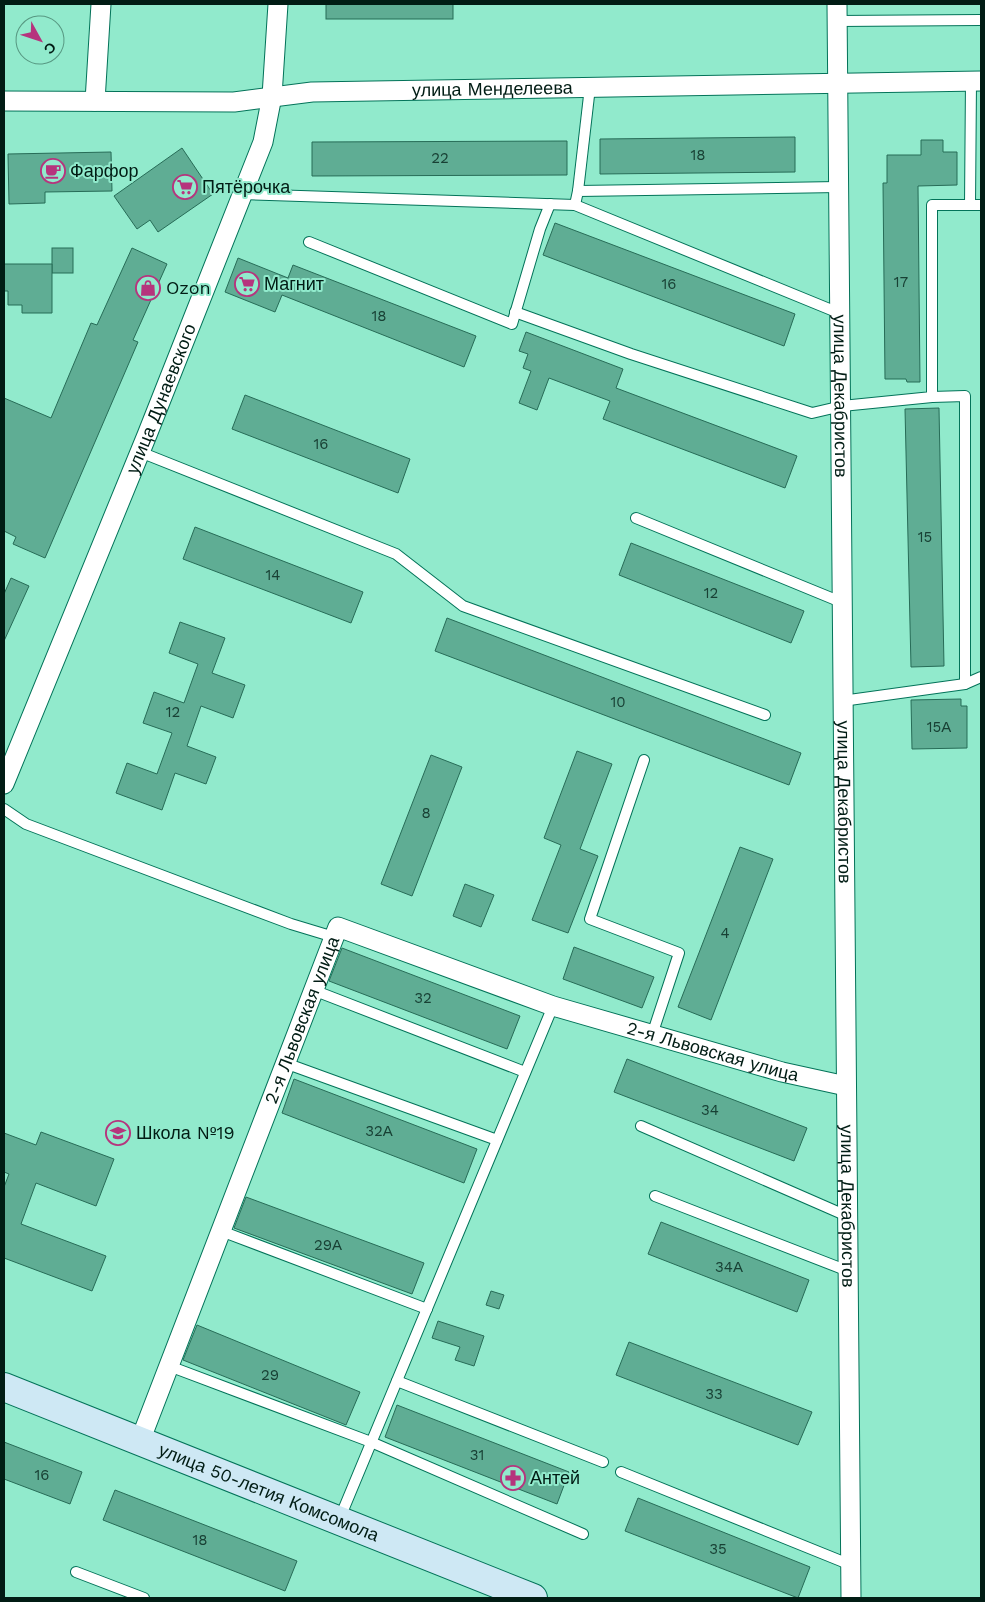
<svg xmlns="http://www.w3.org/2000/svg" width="985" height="1602" font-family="'Work Sans',sans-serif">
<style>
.building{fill:#5fad94;stroke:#276c57}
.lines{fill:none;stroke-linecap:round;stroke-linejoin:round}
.service-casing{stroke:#037359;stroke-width:12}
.minor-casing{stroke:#037359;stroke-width:21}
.secondary-casing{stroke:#037359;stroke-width:30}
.service{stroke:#fff;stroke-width:10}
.minor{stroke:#fff;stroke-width:19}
.secondary{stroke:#cee8f4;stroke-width:28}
.labels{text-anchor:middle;stroke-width:4;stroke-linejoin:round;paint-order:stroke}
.number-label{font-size:15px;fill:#184034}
.street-label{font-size:18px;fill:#011c14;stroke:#91eacc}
.poi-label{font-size:18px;fill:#011c14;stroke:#91eacc;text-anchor:start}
</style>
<rect width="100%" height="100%" fill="#91eacc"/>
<g class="building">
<rect x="326" y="4" width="127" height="15"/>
<polygon points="795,137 795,172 600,174 600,139"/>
<polygon points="921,140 943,140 943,152 957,152 957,185 918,186 920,382 907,382 906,379 885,379 883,183 887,183 887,155 921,155"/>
<polygon points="567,141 567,175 312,176 312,142"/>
<polygon points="182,148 213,194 158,232 150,220 137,229 114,196"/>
<polygon points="111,152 112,191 45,192 45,203 9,204 8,154"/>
<polygon points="555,223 795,314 784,346 543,255"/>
<rect x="52" y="248" width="21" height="25"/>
<polygon points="132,248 167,264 133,340 138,342 45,558 13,544 16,537 4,531 4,398 51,418 91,323 97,325"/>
<polygon points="238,258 288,278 293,265 476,336 464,367 282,295 275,312 225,292"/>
<polygon points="4,264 52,264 52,313 22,313 22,305 8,305 8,291 4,291"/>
<polygon points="526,332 623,369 616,388 797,456 785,488 603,419 610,401 549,378 537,410 519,403 531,371 523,368 528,354 519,351"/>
<polygon points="245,395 410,459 398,493 232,429"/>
<polygon points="939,408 944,666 911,667 905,409"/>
<polygon points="195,527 363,592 351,623 183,559"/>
<polygon points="631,543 804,611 791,643 619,575"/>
<polygon points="11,578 29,586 4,641 4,594"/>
<polygon points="447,618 801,753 789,785 435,651"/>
<polygon points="180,622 225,638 212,673 245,685 233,718 201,706 187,746 216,757 206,784 175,773 162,810 116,793 127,763 157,774 172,733 143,723 154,692 184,703 198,664 169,653"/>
<polygon points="961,699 961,706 967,706 967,748 912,749 911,700"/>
<polygon points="577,751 612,764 580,849 598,856 568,933 532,920 561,845 544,838"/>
<polygon points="431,755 462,767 412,896 381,884"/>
<polygon points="740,847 773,859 711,1020 678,1007"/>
<polygon points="465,884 494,895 481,927 453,916"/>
<polygon points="574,947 654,977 642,1008 563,979"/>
<polygon points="342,948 520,1016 507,1049 329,981"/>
<polygon points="627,1059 807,1128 794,1161 614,1092"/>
<polygon points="294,1079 477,1149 464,1183 282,1113"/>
<polygon points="41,1132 114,1159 96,1206 36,1183 21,1224 106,1256 92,1291 4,1258 4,1187 9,1174 4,1172 4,1133 36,1145"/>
<polygon points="246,1197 424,1263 412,1294 234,1228"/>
<polygon points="661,1222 809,1280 797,1312 648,1254"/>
<polygon points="491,1291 504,1295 499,1309 486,1305"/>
<polygon points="438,1321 484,1336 474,1366 455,1360 460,1347 432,1338"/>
<polygon points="197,1325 360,1392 346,1425 183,1360"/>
<polygon points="629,1342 812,1412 798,1445 616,1375"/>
<polygon points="397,1405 569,1472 557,1504 385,1437"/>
<polygon points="4,1442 82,1472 70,1504 4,1479"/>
<polygon points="115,1490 297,1561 285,1591 103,1520"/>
<polygon points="638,1498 810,1567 798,1598 625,1531"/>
</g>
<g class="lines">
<defs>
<g id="service">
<polyline points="837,21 981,20"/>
<polyline points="578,191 590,87"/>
<polyline points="242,194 575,205 839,313"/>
<polyline points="575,205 578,191 838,187"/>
<polyline points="970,205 971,81"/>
<polyline points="309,242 512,324 540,229 550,204"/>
<polyline points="515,312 631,354 812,413 842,406 932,397 932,205 981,205"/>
<polyline points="932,397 965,396 965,684"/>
<polyline points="140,452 396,554 463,606 765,715"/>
<polyline points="636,518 841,602"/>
<polyline points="842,701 965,684 981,677"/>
<polyline points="644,760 590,919 679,953 652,1035"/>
<polyline points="4,809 26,824 291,924 334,937"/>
<polyline points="313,990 525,1072"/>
<polyline points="285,1063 497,1140"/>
<polyline points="641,1126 847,1216"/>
<polyline points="655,1196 848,1271"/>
<polyline points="221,1231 427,1309"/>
<polyline points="169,1366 371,1442 583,1534"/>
<polyline points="397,1381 603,1462"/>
<polyline points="621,1472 851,1565"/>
<polyline points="339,1520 553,1006"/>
<polyline points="76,1572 144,1598"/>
</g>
<g id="minor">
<path id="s1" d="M837,4L851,1598"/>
<path id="s2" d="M4,101L234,102L312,92L981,81"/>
<polyline points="95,101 101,4"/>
<path id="s3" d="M4,784L147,435L263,142L272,96L278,4"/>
<path id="s4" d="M140,1441L338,927L553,1006L782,1072L846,1086"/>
</g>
<g id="secondary">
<path id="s5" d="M4,1387L533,1598"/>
</g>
</defs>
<use href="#service" class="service-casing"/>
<use href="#minor" class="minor-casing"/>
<use href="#secondary" class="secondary-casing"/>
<use href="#service" class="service"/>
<use href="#minor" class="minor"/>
<use href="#secondary" class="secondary"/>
</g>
<defs>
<symbol id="cafe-ring" viewBox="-11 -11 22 22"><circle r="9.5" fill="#91eacc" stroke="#b6347d" stroke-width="1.5"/><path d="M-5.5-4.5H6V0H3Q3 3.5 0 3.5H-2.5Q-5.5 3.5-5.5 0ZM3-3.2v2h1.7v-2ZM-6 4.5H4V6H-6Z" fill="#b6347d"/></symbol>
<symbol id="supermarket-ring" viewBox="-11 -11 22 22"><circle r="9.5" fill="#91eacc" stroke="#b6347d" stroke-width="1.5"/><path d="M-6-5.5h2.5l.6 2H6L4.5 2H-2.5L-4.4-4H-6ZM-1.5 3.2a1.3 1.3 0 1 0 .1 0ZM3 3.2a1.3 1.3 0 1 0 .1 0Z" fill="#b6347d"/></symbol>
<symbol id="shop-ring" viewBox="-11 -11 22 22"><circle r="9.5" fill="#91eacc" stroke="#b6347d" stroke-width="1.5"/><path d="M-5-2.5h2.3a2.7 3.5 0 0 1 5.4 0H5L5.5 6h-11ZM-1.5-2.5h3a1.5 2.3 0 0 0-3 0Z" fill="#b6347d"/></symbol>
<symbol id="school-ring" viewBox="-11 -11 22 22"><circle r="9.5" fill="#91eacc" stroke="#b6347d" stroke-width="1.5"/><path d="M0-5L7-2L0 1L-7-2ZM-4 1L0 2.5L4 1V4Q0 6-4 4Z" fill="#b6347d"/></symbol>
<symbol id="pharmacy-ring" viewBox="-11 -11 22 22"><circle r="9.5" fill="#91eacc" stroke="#b6347d" stroke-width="1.5"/><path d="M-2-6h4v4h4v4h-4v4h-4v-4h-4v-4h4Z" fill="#b6347d"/></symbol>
</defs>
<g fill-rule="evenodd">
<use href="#cafe-ring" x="39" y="157" width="28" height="28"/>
<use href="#supermarket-ring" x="171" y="173" width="28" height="28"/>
<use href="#supermarket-ring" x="233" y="270" width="28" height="28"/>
<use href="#shop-ring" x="134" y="274" width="28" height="28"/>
<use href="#school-ring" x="104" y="1119" width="28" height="28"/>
<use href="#pharmacy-ring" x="499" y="1464" width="28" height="28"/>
</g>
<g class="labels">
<g class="number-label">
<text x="698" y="160">18</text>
<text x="440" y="163">22</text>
<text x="901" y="287">17</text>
<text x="669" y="289">16</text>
<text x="379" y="321">18</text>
<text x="321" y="449">16</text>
<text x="925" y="542">15</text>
<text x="273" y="580">14</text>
<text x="711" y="598">12</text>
<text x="618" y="707">10</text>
<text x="173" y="717">12</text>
<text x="939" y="732">15А</text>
<text x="426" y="818">8</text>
<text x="725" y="938">4</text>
<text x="423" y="1003">32</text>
<text x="710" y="1115">34</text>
<text x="379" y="1136">32А</text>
<text x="328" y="1250">29А</text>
<text x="729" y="1272">34А</text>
<text x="270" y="1380">29</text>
<text x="714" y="1399">33</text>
<text x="477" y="1460">31</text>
<text x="42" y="1480">16</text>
<text x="200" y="1545">18</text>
<text x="718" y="1554">35</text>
</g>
<g class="street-label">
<text dy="6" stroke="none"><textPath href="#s2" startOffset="489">улица Менделеева</textPath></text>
<text dy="6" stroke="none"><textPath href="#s1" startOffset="392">улица Декабристов</textPath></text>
<text dy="6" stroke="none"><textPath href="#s3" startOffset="416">улица Дунаевского</textPath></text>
<text dy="6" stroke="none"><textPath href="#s1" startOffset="798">улица Декабристов</textPath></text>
<text dy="6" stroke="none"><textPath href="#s4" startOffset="451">2-я Львовская улица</textPath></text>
<text dy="6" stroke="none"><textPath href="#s4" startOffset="946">2-я Львовская улица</textPath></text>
<text dy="6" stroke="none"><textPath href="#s1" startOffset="1202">улица Декабристов</textPath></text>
<text dy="6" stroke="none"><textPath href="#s5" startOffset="285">улица 50-летия Комсомола</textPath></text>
</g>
<g class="poi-label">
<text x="70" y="177">Фарфор</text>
<text x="202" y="193">Пятёрочка</text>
<text x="264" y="290">Магнит</text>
<text x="166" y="294">Ozon</text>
<text x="136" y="1139">Школа №19</text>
<text x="530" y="1484">Антей</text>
</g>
</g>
<rect width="985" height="1602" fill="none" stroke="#011c14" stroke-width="10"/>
<g transform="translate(40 40) rotate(130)"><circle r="24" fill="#91eacc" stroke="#579882"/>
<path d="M0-4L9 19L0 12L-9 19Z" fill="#b6347d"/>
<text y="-8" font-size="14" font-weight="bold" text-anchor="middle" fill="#011c14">С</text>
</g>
</svg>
